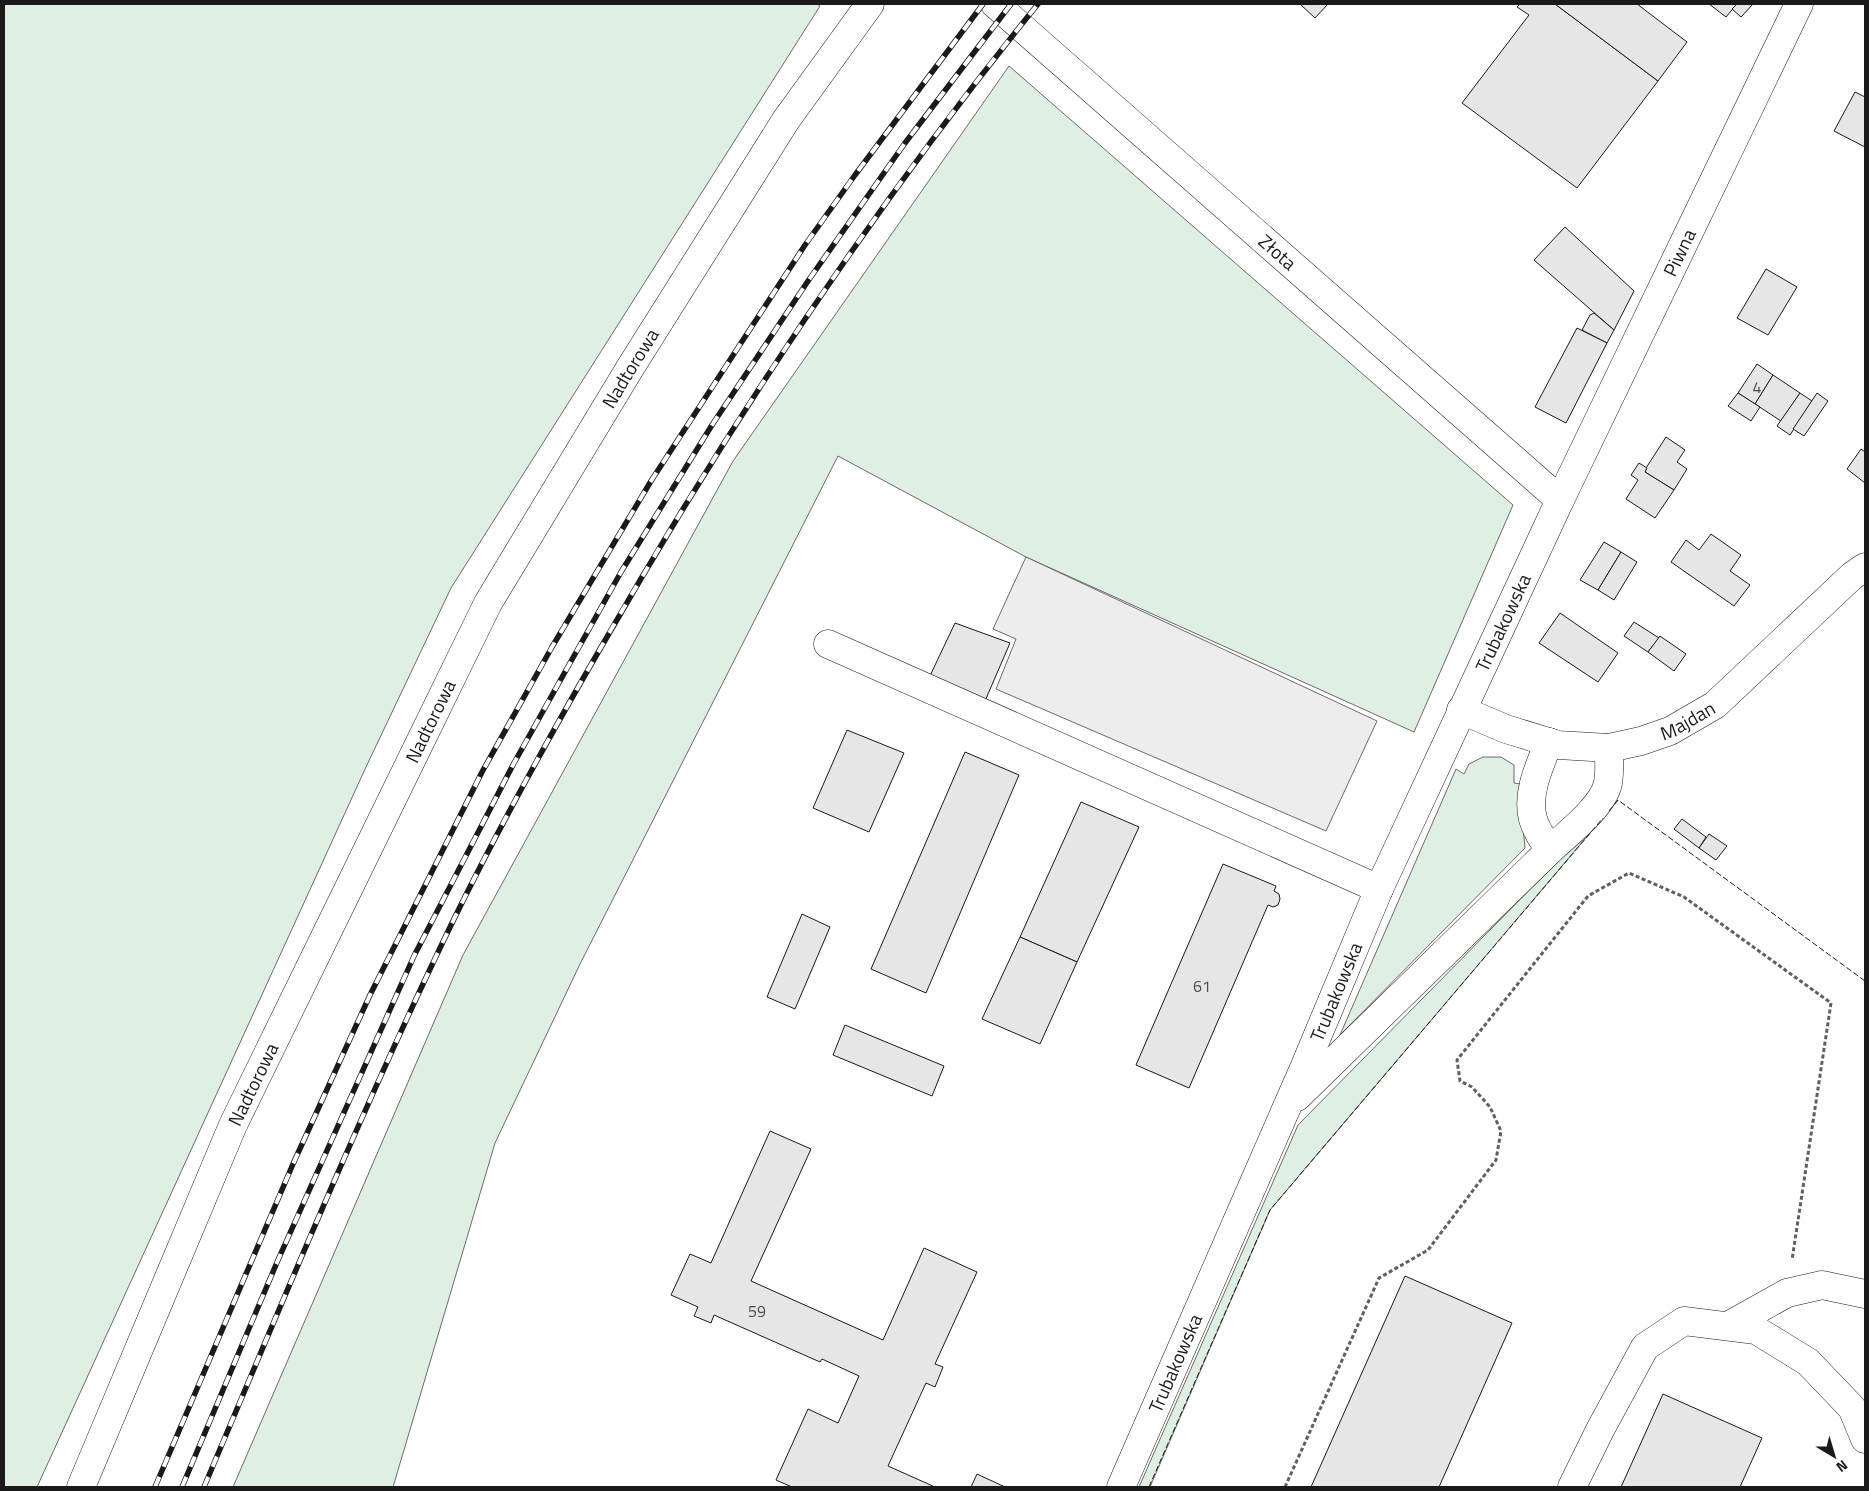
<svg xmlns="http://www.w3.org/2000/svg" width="1869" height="1491" font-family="'Titillium Web',sans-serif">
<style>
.green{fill:#e0efe3;stroke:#6a6a6a}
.parking{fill:#ededed;stroke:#6a6a6a}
.building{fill:#e6e6e6;stroke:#1a1a1a}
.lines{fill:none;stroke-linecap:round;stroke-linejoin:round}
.minor-casing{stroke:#1a1a1a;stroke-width:29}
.path{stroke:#5f5f5f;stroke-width:3;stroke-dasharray:4 2.5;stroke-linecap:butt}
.minor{stroke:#fff;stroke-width:28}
.rail-casing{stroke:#1a1a1a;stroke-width:5.5}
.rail{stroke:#fff;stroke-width:4;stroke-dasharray:11;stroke-linecap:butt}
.fence{stroke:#1a1a1a;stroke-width:1;stroke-dasharray:6 2.5;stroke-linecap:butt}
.labels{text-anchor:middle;stroke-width:4;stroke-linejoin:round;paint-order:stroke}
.number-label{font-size:16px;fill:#4d4d4d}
.street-label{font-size:19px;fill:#1a1a1a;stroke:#fff}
</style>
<rect width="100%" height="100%" fill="#fff"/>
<g class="green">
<polygon points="4,4 817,4 820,6 451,588 366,767 37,1487 4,1487"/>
<polygon points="1009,66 1513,505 1414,732 1026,557 838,456 580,964 495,1143 393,1487 233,1487 463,955 733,461"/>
<polygon points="1483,757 1501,757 1514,765 1514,783 1521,784 1521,806 1525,848 1340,1035 1456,769 1464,774 1469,764"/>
<polygon points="1618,800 1270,1210 1150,1487 1139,1487 1298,1125"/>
</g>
<polygon class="parking" points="1026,557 1377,721 1326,831 996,689 1016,639 993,629"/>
<g class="building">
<polygon points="1300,4 1328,4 1315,18"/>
<polygon points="1520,4 1555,4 1658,81 1577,188 1462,103 1529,15 1517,7"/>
<polygon points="1555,4 1637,4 1687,42 1658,81"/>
<polygon points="1709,4 1737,4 1726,17"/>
<polygon points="1737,4 1753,4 1741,17 1732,9"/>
<polygon points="1855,92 1865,97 1865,147 1834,131"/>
<polygon points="1565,227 1634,291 1614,330 1534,260"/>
<polygon points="1766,269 1797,287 1768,335 1737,318"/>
<polygon points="1594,313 1614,330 1607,343 1582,330 1590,315"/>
<polygon points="1577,328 1607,343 1566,423 1535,407"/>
<polygon points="1757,364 1773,375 1755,404 1738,393"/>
<polygon points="1773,375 1800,393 1781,421 1755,404"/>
<polygon points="1738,393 1760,407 1751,421 1728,406"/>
<polygon points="1800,393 1812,401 1790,435 1777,426"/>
<polygon points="1817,393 1828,401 1804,436 1793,429"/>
<polygon points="1666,437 1685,450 1677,462 1687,469 1674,490 1645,472 1646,468"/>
<polygon points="1861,449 1865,452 1865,483 1847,469"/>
<polygon points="1639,463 1647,468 1645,472 1674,490 1655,518 1626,499 1638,480 1631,475"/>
<polygon points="1711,534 1741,555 1730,571 1750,585 1734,606 1671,562 1686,540 1699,550"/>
<polygon points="1604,542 1621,552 1598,590 1580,580"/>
<polygon points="1621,552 1637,562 1614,600 1598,590"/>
<polygon points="1560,613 1618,653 1598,682 1539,643"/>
<polygon points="1634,622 1659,638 1648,652 1624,636"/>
<polygon points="955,623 1010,643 985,701 928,680"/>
<polygon points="1660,636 1686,654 1674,671 1648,652"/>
<polygon points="847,730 904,753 869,832 813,808"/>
<polygon points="965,752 1019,775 926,993 871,969"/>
<polygon points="1081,802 1139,827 1077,962 1020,937"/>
<polygon points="1682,819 1706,837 1699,848 1674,829"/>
<polygon points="1709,834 1727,846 1716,860 1699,848"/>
<polygon points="1223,864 1276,886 1274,891 1279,894 1280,899 1278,905 1273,907 1268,905 1189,1088 1136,1065"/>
<polygon points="802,914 830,927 795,1009 767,997"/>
<polygon points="1020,937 1077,962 1040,1044 982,1019"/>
<polygon points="845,1025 944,1066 932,1096 833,1055"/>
<polygon points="770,1131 811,1149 751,1281 883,1340 924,1248 977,1272 935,1364 943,1367 935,1387 926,1383 888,1466 935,1487 792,1487 776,1480 808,1409 838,1423 859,1376 822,1359 820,1362 714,1315 711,1323 694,1316 698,1307 671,1295 690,1254 711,1263"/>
<polygon points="1405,1276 1512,1323 1439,1487 1311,1487"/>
<polygon points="1663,1394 1762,1438 1740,1487 1621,1487"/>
<polygon points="977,1474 1005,1487 971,1487"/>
</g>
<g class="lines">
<defs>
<g id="minor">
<path id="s1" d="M995,4L1560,500"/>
<polyline points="828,644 1379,889"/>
<path id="s2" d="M1461,710L1506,729L1558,745L1609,748L1641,741L1670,731L1715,705L1852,576L1865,567"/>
<path d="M1550,850C1567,834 1603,807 1608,783C1610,772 1609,759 1609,748"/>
<path d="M1297,1097L1550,850C1543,840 1536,830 1533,819C1526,793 1540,765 1549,742"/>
<polyline points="1728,1326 1787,1293 1822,1285 1865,1294"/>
<path id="s3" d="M81,1487L233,1125L488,603L630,368L786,120L870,4"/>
<path id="s4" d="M1121,1487L1304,1068L1379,889L1560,500L1799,4"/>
<polyline points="1572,1487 1600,1430 1645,1347 1684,1321 1756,1330 1808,1362 1852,1408 1865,1439"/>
</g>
</defs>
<use href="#minor" class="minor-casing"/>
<polyline class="path" points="1285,1487 1379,1278 1428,1250 1496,1160 1501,1131 1490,1107 1472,1087 1460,1081 1457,1060 1588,896 1629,873 1684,897 1831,1003 1792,1260"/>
<use href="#minor" class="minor"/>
<defs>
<g id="rail">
<polyline points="155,1487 293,1164 370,995 482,772 552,647 651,481 805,245 855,175 983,4"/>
<polyline points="182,1487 278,1260 414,956 514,763 621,572 712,425 808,281 905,143 1011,4"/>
<path d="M204,1487C284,1298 363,1107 453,921C498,829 548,739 600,649C729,424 874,206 1038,4"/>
</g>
</defs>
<use href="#rail" class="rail-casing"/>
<use href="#rail" class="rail"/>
<g class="fence">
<polyline points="1609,811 1618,800 1865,981"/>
<polyline points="1149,1487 1270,1210 1603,818"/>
</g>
</g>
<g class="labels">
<g class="number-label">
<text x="1757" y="393">4</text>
<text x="1202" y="992">61</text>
<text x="757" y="1317">59</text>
</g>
<g class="street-label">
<text dy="7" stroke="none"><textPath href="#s1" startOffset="376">Złota</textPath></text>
<text dy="7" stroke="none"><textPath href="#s4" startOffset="1355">Piwna</textPath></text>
<text dy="7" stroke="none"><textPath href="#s3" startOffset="1248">Nadtorowa</textPath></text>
<text dy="7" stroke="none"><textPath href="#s4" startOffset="945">Trubakowska</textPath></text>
<text dy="7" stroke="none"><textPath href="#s2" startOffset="238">Majdan</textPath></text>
<text dy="7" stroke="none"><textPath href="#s3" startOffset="842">Nadtorowa</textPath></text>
<text dy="7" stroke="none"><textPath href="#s4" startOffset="540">Trubakowska</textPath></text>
<text dy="7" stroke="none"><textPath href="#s3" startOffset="438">Nadtorowa</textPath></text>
<text dy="7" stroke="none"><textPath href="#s4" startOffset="135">Trubakowska</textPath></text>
</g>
</g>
<rect width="1869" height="1491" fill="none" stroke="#1a1a1a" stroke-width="10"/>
<g transform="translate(1834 1456) rotate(142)" stroke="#ffffff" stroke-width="4" paint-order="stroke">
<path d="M0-4L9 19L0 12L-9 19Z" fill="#1a1a1a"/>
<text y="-8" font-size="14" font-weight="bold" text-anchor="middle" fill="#1a1a1a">N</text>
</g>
</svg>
